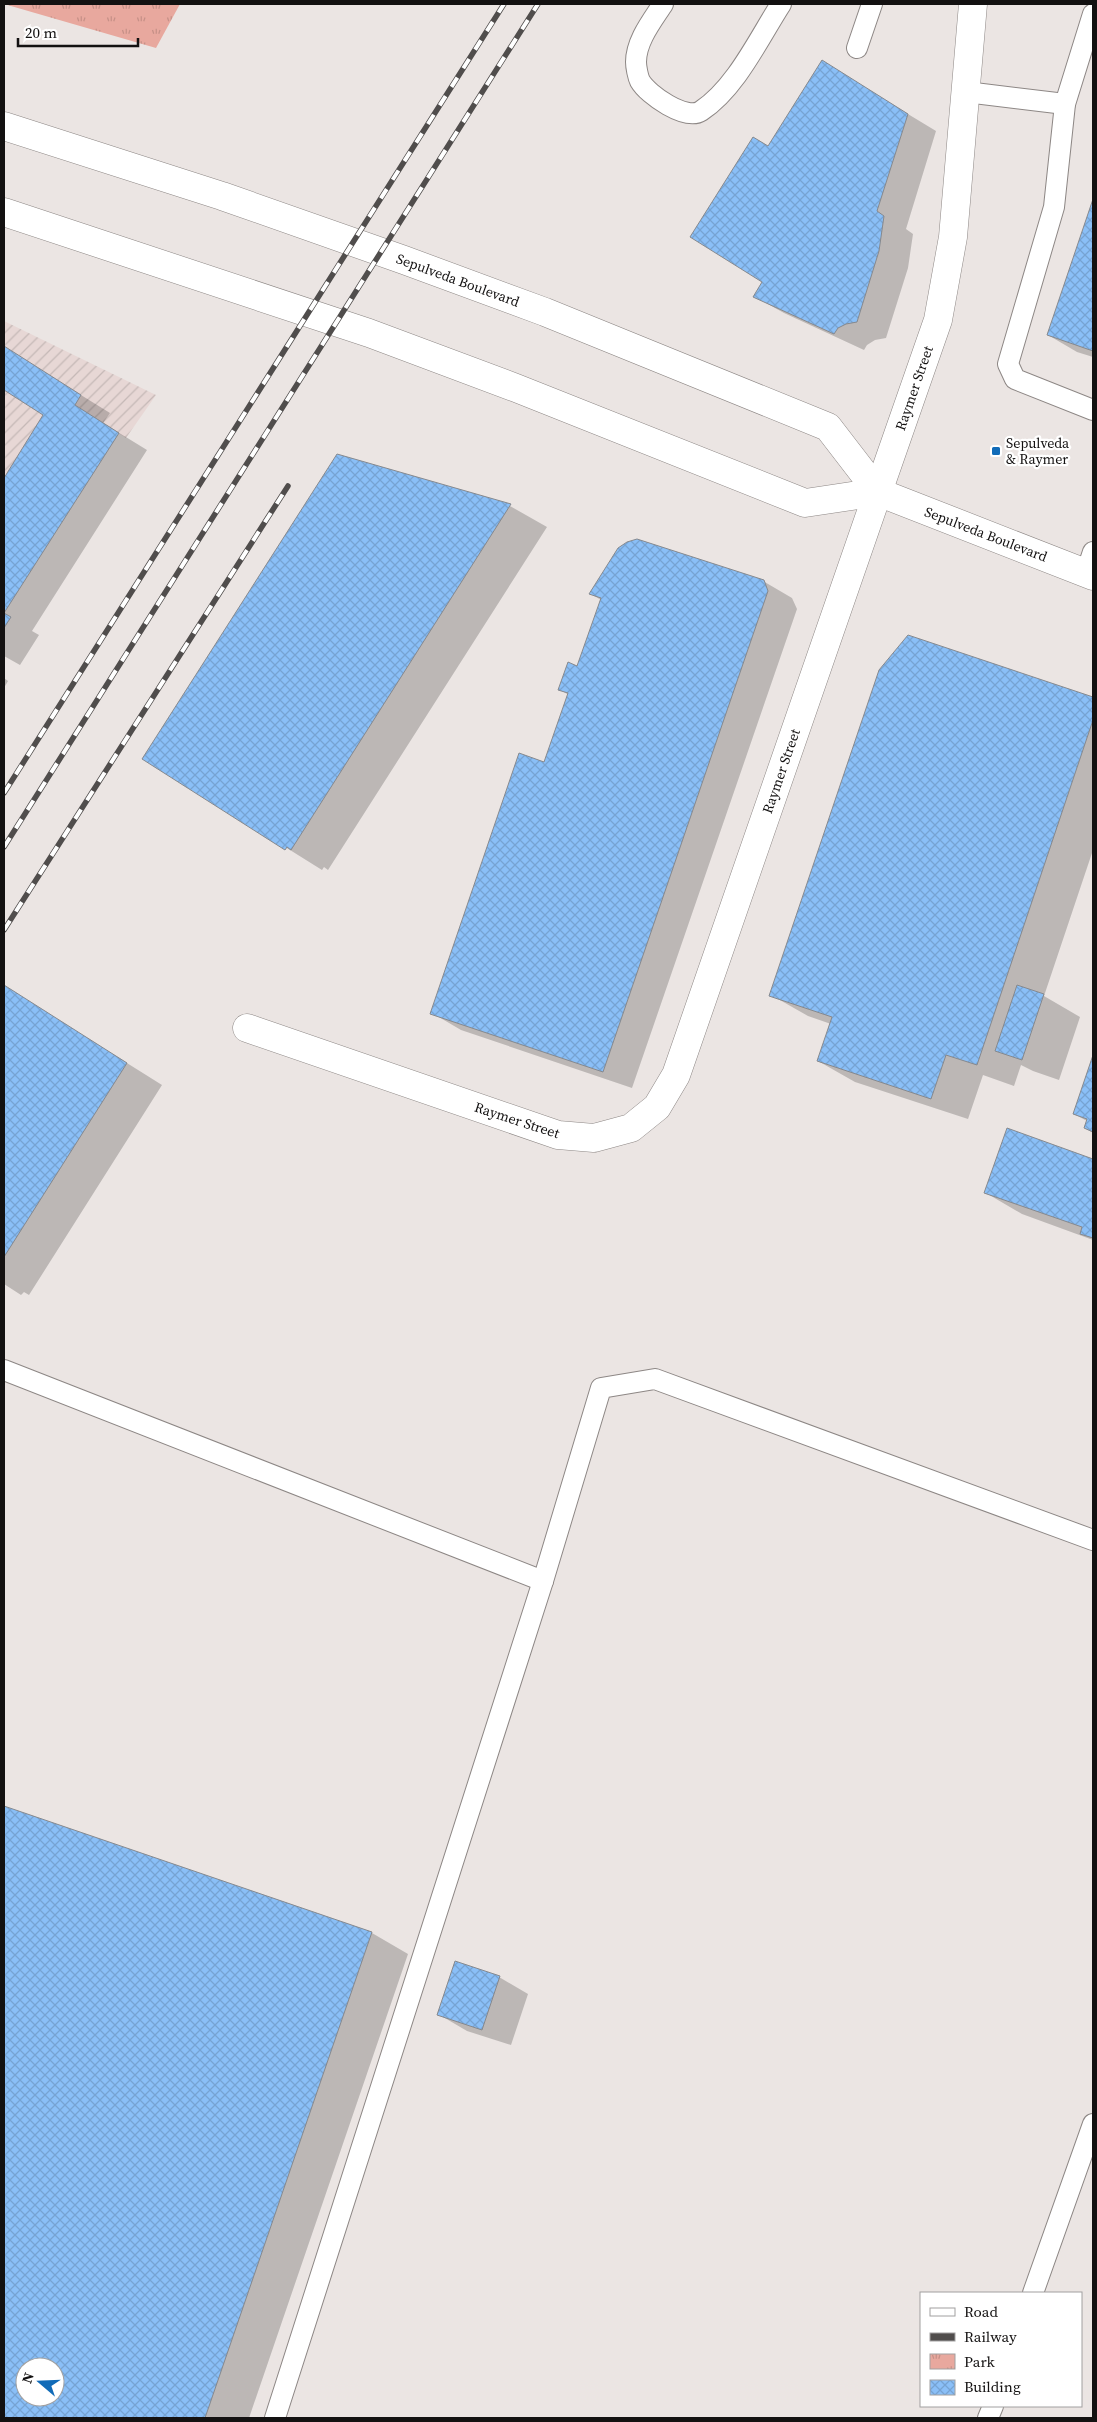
<svg xmlns="http://www.w3.org/2000/svg" width="1097" height="2422" font-family="'Source Serif 4',serif">
<style>
.industrial{fill:url(#industrial-furrows)}
.park{fill:url(#park-tufts)}
.shadow{fill:#0003;fill-rule:evenodd}
.building{fill:url(#building-cross-hatch);stroke:#86898e;fill-rule:evenodd}
.lines{fill:none;stroke-linecap:round;stroke-linejoin:round}
.lane-casing{stroke:#8d8785;stroke-width:22}
.street-casing{stroke:#8d8785;stroke-width:29}
.secondary-casing{stroke:#8d8785;stroke-width:29}
.primary-casing{stroke:#8d8785;stroke-width:29}
.lane{stroke:#fff;stroke-width:20}
.street{stroke:#fff;stroke-width:28}
.secondary{stroke:#fff;stroke-width:28}
.primary{stroke:#fff;stroke-width:28}
.rail-casing{stroke:#504d4c;stroke-width:5.5}
.rail{stroke:#fff;stroke-width:4;stroke-dasharray:11;stroke-linecap:butt}
.poi-dot{fill:#116bb8;stroke:#fff;stroke-width:2}
.labels{text-anchor:middle;stroke-width:4.5;stroke-linejoin:round;paint-order:stroke}
.street-label{font-size:14px;fill:#131111;stroke:#fff}
.poi-label{font-size:14px;fill:#131111;stroke:#fff;text-anchor:start}
</style>
<defs>
<pattern id="industrial-furrows" width="10" height="10" patternUnits="userSpaceOnUse" patternTransform="scale(1.25)"><rect width="10" height="10" fill="#e7d7d5"/><path d="M-1 1l2-2M0 10L10 0M9 11l2-2" fill="none" stroke="#c5b8b6"/></pattern>
<pattern id="park-tufts" width="24" height="20" patternUnits="userSpaceOnUse" patternTransform="scale(1.25)"><rect width="24" height="20" fill="#e8a89e"/><path d="M3 7l-1-3M5 7V3M7 7l1-3M15 17l-1-3M17 17v-4M19 17l1-3" fill="none" stroke="#c69087"/></pattern>
<pattern id="building-cross-hatch" width="8" height="8" patternUnits="userSpaceOnUse" patternTransform="scale(1.25)"><rect width="8" height="8" fill="#8abff7"/><path d="M0 0l8 8M0 8l8-8" fill="none" stroke="#76a3d3"/></pattern>
</defs>
<rect width="100%" height="100%" fill="#ebe5e3"/>
<polygon class="industrial" points="4,321 156,395 126,438 118,433 4,613 11,617 4,628"/>
<polygon class="park" points="4,4 180,4 156,48"/>
<g class="shadow">
<polygon points="822,62 936,131 906,229 913,234 908,268 886,338 875,340 867,345 864,350 784,313 755,297 764,282 768,147"/>
<polygon points="1093,203 1093,357 1077,352 1048,335"/>
<polygon points="5,348 110,413 103,423 147,450 32,631 39,635 20,665 4,656 4,480 45,415 4,388"/>
<polygon points="337,456 510,506 547,527 328,870 324,867 322,870 144,759"/>
<polygon points="763,581 792,598 797,609 632,1088 461,1030 432,1013 545,764 569,695 560,690 578,667 601,600 591,594"/>
<polygon points="908,637 1093,699 1093,850 1044,996 1080,1017 1059,1080 1033,1071 1021,1065 1014,1086 983,1075 968,1119 855,1082 818,1061 831,1024 808,1016 771,995"/>
<polygon points="4,678 8,681 4,688"/>
<polygon points="4,986 162,1085 29,1295 24,1292 21,1295 4,1284"/>
<polygon points="1093,1059 1093,1133 1085,1128 1087,1121 1074,1114"/>
<polygon points="1008,1130 1093,1160 1093,1240 1022,1214 986,1193"/>
<path d="M4,1807L372,1933L408,1954L249,2418H4ZM25,2367H55V2397H25Z"/>
<polygon points="499,1977 528,1994 511,2045 467,2031 438,2014"/>
</g>
<g class="building">
<polygon points="822,60 908,114 877,211 884,216 879,251 857,322 846,324 838,328 834,334 753,297 762,282 690,237 753,137 768,146"/>
<polygon points="1093,199 1093,351 1047,335"/>
<polygon points="4,346 81,395 75,405 119,433 4,613 11,617 4,628 4,478 43,415 4,390"/>
<polygon points="337,454 511,504 291,850 287,847 285,850 142,759"/>
<polygon points="637,539 764,580 768,591 603,1072 430,1014 519,753 544,762 568,693 558,690 568,662 577,666 601,598 589,594 618,548 627,542"/>
<polygon points="908,635 1093,697 1093,720 977,1065 946,1055 931,1099 817,1061 832,1017 769,996 879,670"/>
<polygon points="4,985 127,1063 4,1257"/>
<polygon points="1017,985 1044,994 1022,1060 995,1051"/>
<polygon points="1093,1055 1093,1132 1084,1128 1087,1119 1073,1114"/>
<polygon points="1007,1128 1093,1159 1093,1238 1080,1234 1082,1227 984,1193"/>
<path d="M4,1806L372,1932L205,2418H4ZM25,2367H55V2397H25Z"/>
<polygon points="455,1961 500,1976 482,2030 437,2015"/>
</g>
<g class="lines">
<defs>
<g id="lane">
<path d="M663,4C652,21 636,41 636,62C636,67 638,77 640,81C648,95 686,121 701,111C736,88 759,38 781,4"/>
<polyline points="1093,14 1065,104 1054,207 1008,364 1015,379 1093,410"/>
<polyline points="857,48 872,4"/>
<polyline points="966,92 1065,104"/>
<polyline points="1086,573 1093,552"/>
<polyline points="4,1370 543,1581"/>
<polyline points="1033,2293 1093,2124"/>
<polyline points="275,2418 543,1581 601,1388 655,1379 1093,1540"/>
<polyline points="988,2418 993,2406"/>
</g>
<polyline id="street" points="247,1028 558,1135 594,1138 631,1128 657,1107 676,1075 878,492"/>
<polyline id="secondary" points="878,492 938,320 953,237 973,4"/>
<g id="primary">
<polyline points="4,126 222,196 404,260 545,312 828,427 878,492"/>
<polyline points="4,212 369,333 516,388 805,503 878,492 1093,576"/>
</g>
</defs>
<use href="#lane" class="lane-casing"/>
<use href="#street" class="street-casing"/>
<use href="#secondary" class="secondary-casing"/>
<use href="#primary" class="primary-casing"/>
<use href="#lane" class="lane"/>
<use href="#street" class="street"/>
<use href="#secondary" class="secondary"/>
<use href="#primary" class="primary"/>
<defs>
<g id="rail">
<polyline points="4,793 504,4"/>
<polyline points="4,847 538,4"/>
<polyline points="4,930 288,486"/>
</g>
</defs>
<use href="#rail" class="rail-casing"/>
<use href="#rail" class="rail"/>
</g>
<rect class="poi-dot" x="991" y="446" width="10" height="10" rx="2.5"/>
<g class="labels">
<g class="street-label">
<text transform="translate(458 280) rotate(20)" y="5">Sepulveda Boulevard</text>
<text transform="translate(914 388) rotate(-71)" y="5">Raymer Street</text>
<text transform="translate(986 534) rotate(21)" y="5">Sepulveda Boulevard</text>
<text transform="translate(781 771) rotate(-71)" y="5">Raymer Street</text>
<text transform="translate(517 1120) rotate(18)" y="5">Raymer Street</text>
</g>
<g class="poi-label">
<text x="1006" y="448">Sepulveda<tspan x="1006" dy="16">&amp; Raymer</tspan></text>
</g>
</g>
<rect width="1097" height="2422" fill="none" stroke="#131111" stroke-width="10"/>
<rect x="920" y="2292" width="162" height="115" fill="#ffffff" stroke="#a1a0a0"/>
<rect x="930" y="2308" width="25" height="8" fill="#ffffff" stroke="#a1a0a0"/>
<text x="964" y="2317" font-size="15" fill="#131111">Road</text>
<rect x="930" y="2333" width="25" height="8" fill="#504d4c" stroke="#a1a0a0"/>
<text x="964" y="2342" font-size="15" fill="#131111">Railway</text>
<rect x="930" y="2354" width="25" height="15" fill="url(#park-tufts)" stroke="#a1a0a0"/>
<text x="964" y="2367" font-size="15" fill="#131111">Park</text>
<rect x="930" y="2380" width="25" height="15" fill="url(#building-cross-hatch)" stroke="#a1a0a0"/>
<text x="964" y="2392" font-size="15" fill="#131111">Building</text>
<g transform="translate(40 2382) rotate(289)"><circle r="24" fill="#ffffff" stroke="#a1a0a0"/>
<path d="M0-4L9 19L0 12L-9 19Z" fill="#116bb8"/>
<text y="-8" font-size="14" font-weight="bold" text-anchor="middle" fill="#131111">N</text>
</g>
<path d="M18 38v8h120v-8" fill="none" stroke="#131111" stroke-width="2.5"/>
<text x="25" y="38" font-size="15" fill="#131111" stroke="#ffffff" stroke-width="4" paint-order="stroke">20 m</text>
</svg>
